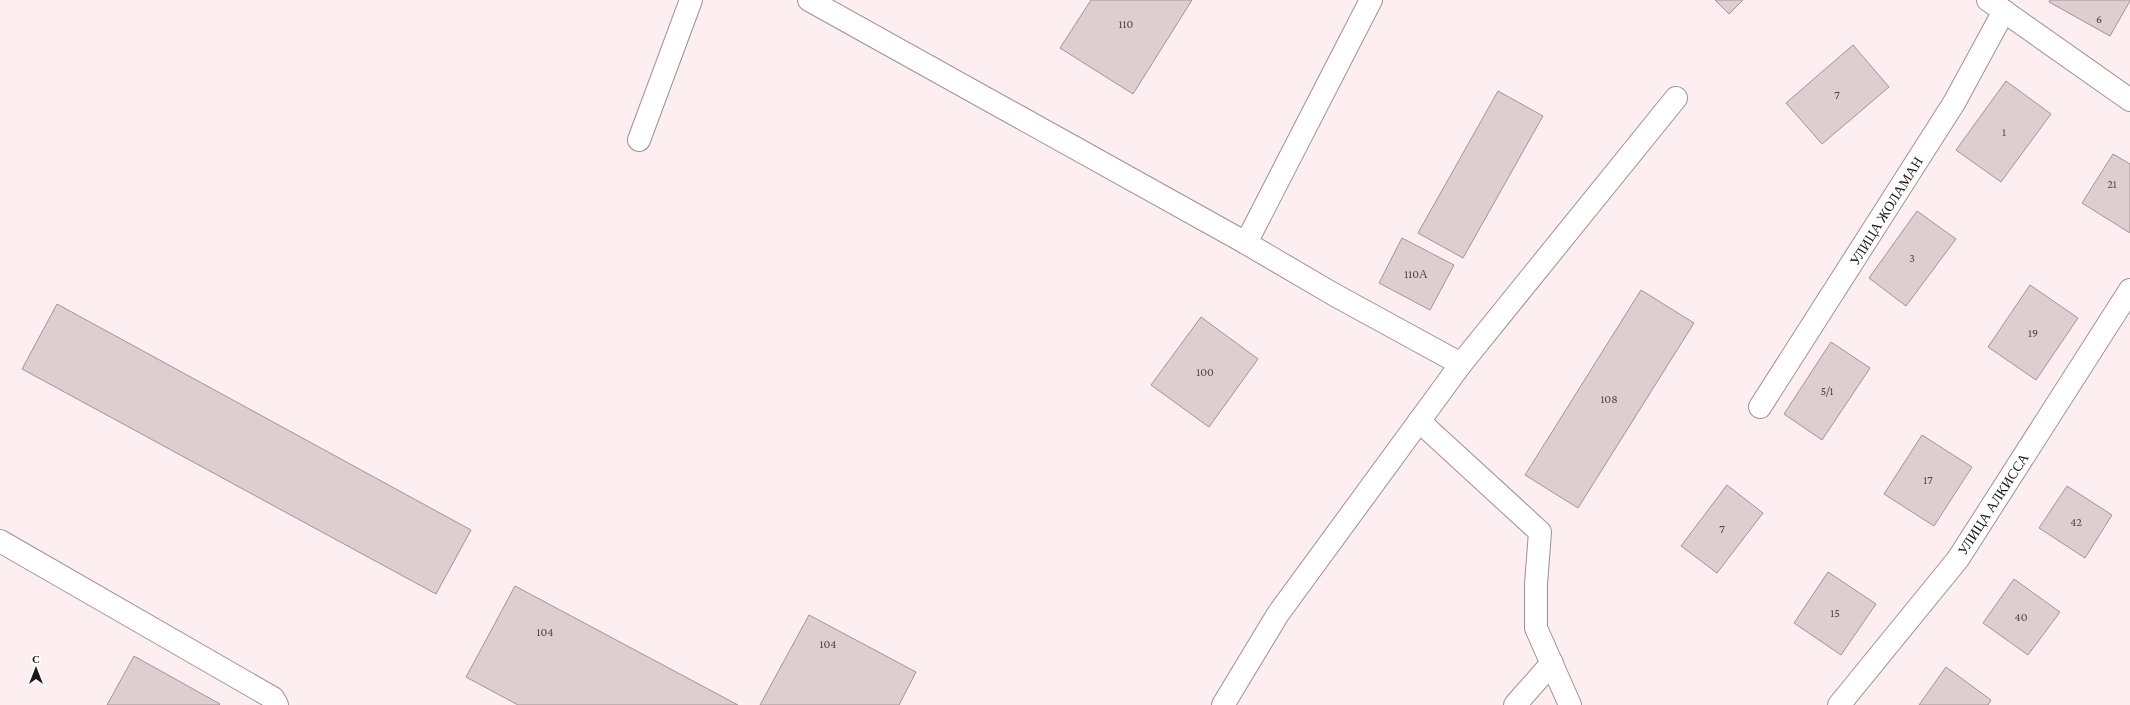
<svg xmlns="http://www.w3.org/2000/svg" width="2130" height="705" font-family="'Crimson Pro',serif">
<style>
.building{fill:#dfced0;stroke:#a39395}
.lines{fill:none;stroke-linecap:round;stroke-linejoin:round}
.minor-casing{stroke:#a09093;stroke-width:24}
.minor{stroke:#fff;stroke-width:22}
.labels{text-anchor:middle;stroke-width:3.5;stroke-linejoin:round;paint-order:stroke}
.number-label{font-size:12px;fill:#4e4546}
.street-label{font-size:14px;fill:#1d1718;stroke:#fff}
</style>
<rect width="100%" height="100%" fill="#fdeff1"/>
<g class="building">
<polygon points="1091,0 1192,0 1133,94 1060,48"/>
<polygon points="1715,0 1743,0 1729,14"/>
<polygon points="2050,0 2130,0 2130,1 2110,36 2049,2"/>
<polygon points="1853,45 1889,87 1822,144 1786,103"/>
<polygon points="2006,81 2051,114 2001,182 1956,150"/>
<polygon points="1498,91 1543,116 1463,258 1418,233"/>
<polygon points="2113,154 2130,164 2130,233 2082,203"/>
<polygon points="1917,211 1956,239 1906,306 1869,278"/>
<polygon points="1402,238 1454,265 1430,310 1379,283"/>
<polygon points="2030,285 2078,318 2036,380 1988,347"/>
<polygon points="1641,290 1694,323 1578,508 1525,475"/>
<polygon points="57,304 471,530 436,594 22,369"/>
<polygon points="1201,317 1258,359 1209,427 1151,385"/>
<polygon points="1831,342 1870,368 1822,440 1784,414"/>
<polygon points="1922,435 1972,467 1934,526 1884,494"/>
<polygon points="1727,485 1763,513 1717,573 1681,546"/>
<polygon points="2067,486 2112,515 2085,558 2039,528"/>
<polygon points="1828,572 1876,604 1841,655 1794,623"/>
<polygon points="2014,579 2060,612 2028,655 1983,623"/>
<polygon points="515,586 738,705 518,705 466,677"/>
<polygon points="809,615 916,672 899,705 760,705"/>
<polygon points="134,656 220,704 219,705 107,705"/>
<polygon points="1946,667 1991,700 1988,705 1919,705"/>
</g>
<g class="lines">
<defs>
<g id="minor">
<polyline points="809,0 1246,243 1333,294 1461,364"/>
<polyline points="1988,0 2130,100"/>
<polyline points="639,140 691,0"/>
<polyline points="1246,243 1371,0"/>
<polyline points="1760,407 1954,103 2004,11"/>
<polyline points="1419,421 1540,532 1536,584 1536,628 1570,705"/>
<polyline points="0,541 273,698 277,705"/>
<polyline points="1223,705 1278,614 1461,364 1676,98"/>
<polyline points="1515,705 1552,663"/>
<polyline points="1839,705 1958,559 2130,290"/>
</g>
</defs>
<use href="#minor" class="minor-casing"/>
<use href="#minor" class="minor"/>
</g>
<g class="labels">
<g class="number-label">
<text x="2099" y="23">6</text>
<text x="1126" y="28">110</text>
<text x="1837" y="99">7</text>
<text x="2004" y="136">1</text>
<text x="2112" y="188">21</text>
<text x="1912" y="262">3</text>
<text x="1416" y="278">110А</text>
<text x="2033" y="337">19</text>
<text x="1205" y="376">100</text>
<text x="1827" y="395">5/1</text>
<text x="1609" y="403">108</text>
<text x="1928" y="484">17</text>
<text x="2076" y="526">42</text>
<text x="1722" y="533">7</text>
<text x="1835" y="617">15</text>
<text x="2021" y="621">40</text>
<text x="545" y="636">104</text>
<text x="828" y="648">104</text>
</g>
<g class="street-label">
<text transform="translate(1886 211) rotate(-58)" y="5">УЛИЦА ЖОЛАМАН</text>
<text transform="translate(1993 504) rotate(-57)" y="5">УЛИЦА АЛКИССА</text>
</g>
</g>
<g transform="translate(36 669)" stroke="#ffffff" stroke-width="3" paint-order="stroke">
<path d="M0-3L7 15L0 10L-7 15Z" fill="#1d1718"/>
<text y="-6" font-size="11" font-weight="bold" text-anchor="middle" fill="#1d1718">С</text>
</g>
</svg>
